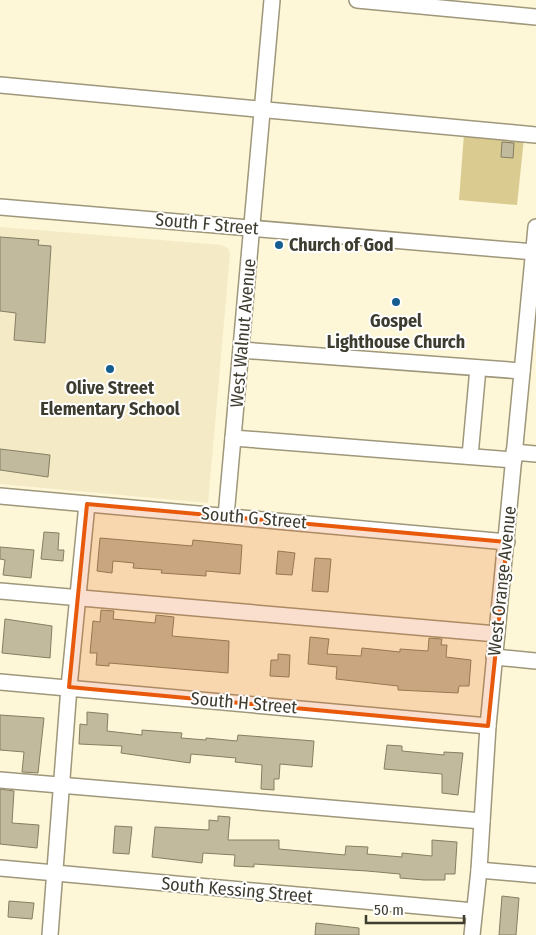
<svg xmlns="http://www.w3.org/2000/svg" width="536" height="935" font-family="'Fira Sans Condensed',sans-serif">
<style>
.built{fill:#f4eac5}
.green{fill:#dacb90}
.building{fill:#c2ba9d;stroke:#857e62}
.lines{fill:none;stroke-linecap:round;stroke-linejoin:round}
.minor-casing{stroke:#9e977b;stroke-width:18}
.minor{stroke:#fff;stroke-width:15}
.marked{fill:#e8590c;fill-opacity:0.2;stroke:#e8590c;stroke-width:4;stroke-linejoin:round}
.poi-dot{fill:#155d91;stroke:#fff;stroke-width:2}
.labels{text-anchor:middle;stroke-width:4;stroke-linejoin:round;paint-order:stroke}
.street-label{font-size:18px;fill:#3e3b2f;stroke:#fff}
.poi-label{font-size:18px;font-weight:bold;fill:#3e3b2f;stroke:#fff}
</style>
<rect width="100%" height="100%" fill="#fdf6d7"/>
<polygon class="built" points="0,227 221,245 228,248 230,254 208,503 0,484"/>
<polygon class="green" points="464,134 524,138 517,205 459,200"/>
<g class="building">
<polygon points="502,142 514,143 513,158 501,157"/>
<polygon points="0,237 39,240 38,245 51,246 45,343 14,340 16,313 0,311"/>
<polygon points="0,449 50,455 48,477 0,470"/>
<polygon points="44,532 59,533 58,550 64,550 63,561 41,559"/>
<polygon points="100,538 192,546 193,540 242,545 240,574 206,571 206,576 161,573 162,570 133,568 134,563 113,561 112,573 97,571"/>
<polygon points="0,547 34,550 31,578 3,575 5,560 0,559"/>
<polygon points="278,551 295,553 292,575 276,574"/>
<polygon points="315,558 331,559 328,592 312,591"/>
<polygon points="101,610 114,611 113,619 155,623 156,615 174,617 172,636 229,641 228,673 109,663 109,666 96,665 97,653 90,653 93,621 100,622"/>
<polygon points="5,619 52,626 50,658 2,653"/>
<polygon points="310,637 329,639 327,654 361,656 362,648 400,652 400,649 428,651 429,638 442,639 441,645 447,645 446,657 471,660 469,686 459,686 458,693 398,690 398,686 336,679 337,667 308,664"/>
<polygon points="278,654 290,655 289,677 270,676 271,660 278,660"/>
<polygon points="87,712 108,714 107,731 142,735 142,730 167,732 182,733 181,738 206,740 206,738 237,741 238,735 314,741 312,767 280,764 279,779 274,779 274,790 261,789 262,765 235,762 236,758 191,754 190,763 121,753 122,746 79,744 80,724 87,725"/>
<polygon points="0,715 44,718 38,773 22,772 24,752 0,750"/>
<polygon points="387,745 402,746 402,751 444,755 444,752 463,753 458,795 442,793 442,774 384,769"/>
<polygon points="0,789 14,791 12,823 39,825 37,848 0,844"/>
<polygon points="218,816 230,817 228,840 279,840 279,849 345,855 346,846 368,847 367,854 402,857 402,853 432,856 432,840 457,842 455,874 445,874 445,880 424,880 400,878 400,874 367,871 254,864 254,867 234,866 235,855 203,853 202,863 152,857 155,827 209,830 209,820 218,821"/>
<polygon points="115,826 132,827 129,854 113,853"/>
<polygon points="502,896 519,898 516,935 499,935"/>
<polygon points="9,901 34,903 32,919 8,917"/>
<polygon points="316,923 359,928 359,935 315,935"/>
</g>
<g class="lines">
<defs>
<g id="minor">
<polyline points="357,0 536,17"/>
<polyline points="0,85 536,135"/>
<polyline points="0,207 534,252"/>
<polyline points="241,350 522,371"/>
<polyline points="233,438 514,460"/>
<polyline points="514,452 536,454"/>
<polyline points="470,456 478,368"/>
<polyline points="0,496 507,542"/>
<polyline points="226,516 272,0"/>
<polyline points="0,591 497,634"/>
<polyline points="494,657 536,661"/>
<polyline points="0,682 488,726"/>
<polyline points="0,780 482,821"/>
<polyline points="0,868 474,911"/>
<polyline points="479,870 536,875"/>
<polyline points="50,935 69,687 87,504"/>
<polyline points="472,935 479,870 488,726 536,227"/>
</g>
</defs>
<use href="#minor" class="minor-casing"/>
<use href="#minor" class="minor"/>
</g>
<path class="marked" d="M87,504L507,542L488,726L69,687Z"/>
<g class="poi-dot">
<circle cx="279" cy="245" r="5"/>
<circle cx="396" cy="302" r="5"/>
<circle cx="110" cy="369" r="5"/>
</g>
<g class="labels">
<g class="street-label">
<text transform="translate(207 224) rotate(5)" y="6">South F Street</text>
<text transform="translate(243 333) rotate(-85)" y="6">West Walnut Avenue</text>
<text transform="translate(254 518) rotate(5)" y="6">South G Street</text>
<text transform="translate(502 581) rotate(-84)" y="6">West Orange Avenue</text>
<text transform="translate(244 703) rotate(5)" y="6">South H Street</text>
<text transform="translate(237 890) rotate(5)" y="6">South Kessing Street</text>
</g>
<g class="poi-label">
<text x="289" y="251" text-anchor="start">Church of God</text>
<text x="396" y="327">Gospel<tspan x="396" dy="21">Lighthouse Church</tspan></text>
<text x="110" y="394">Olive Street<tspan x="110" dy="21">Elementary School</tspan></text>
</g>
</g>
<path d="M366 915v8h98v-8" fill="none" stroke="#3e3b2f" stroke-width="2.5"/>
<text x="374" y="915" font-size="15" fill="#3e3b2f" stroke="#ffffff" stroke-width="4" paint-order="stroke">50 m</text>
</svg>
